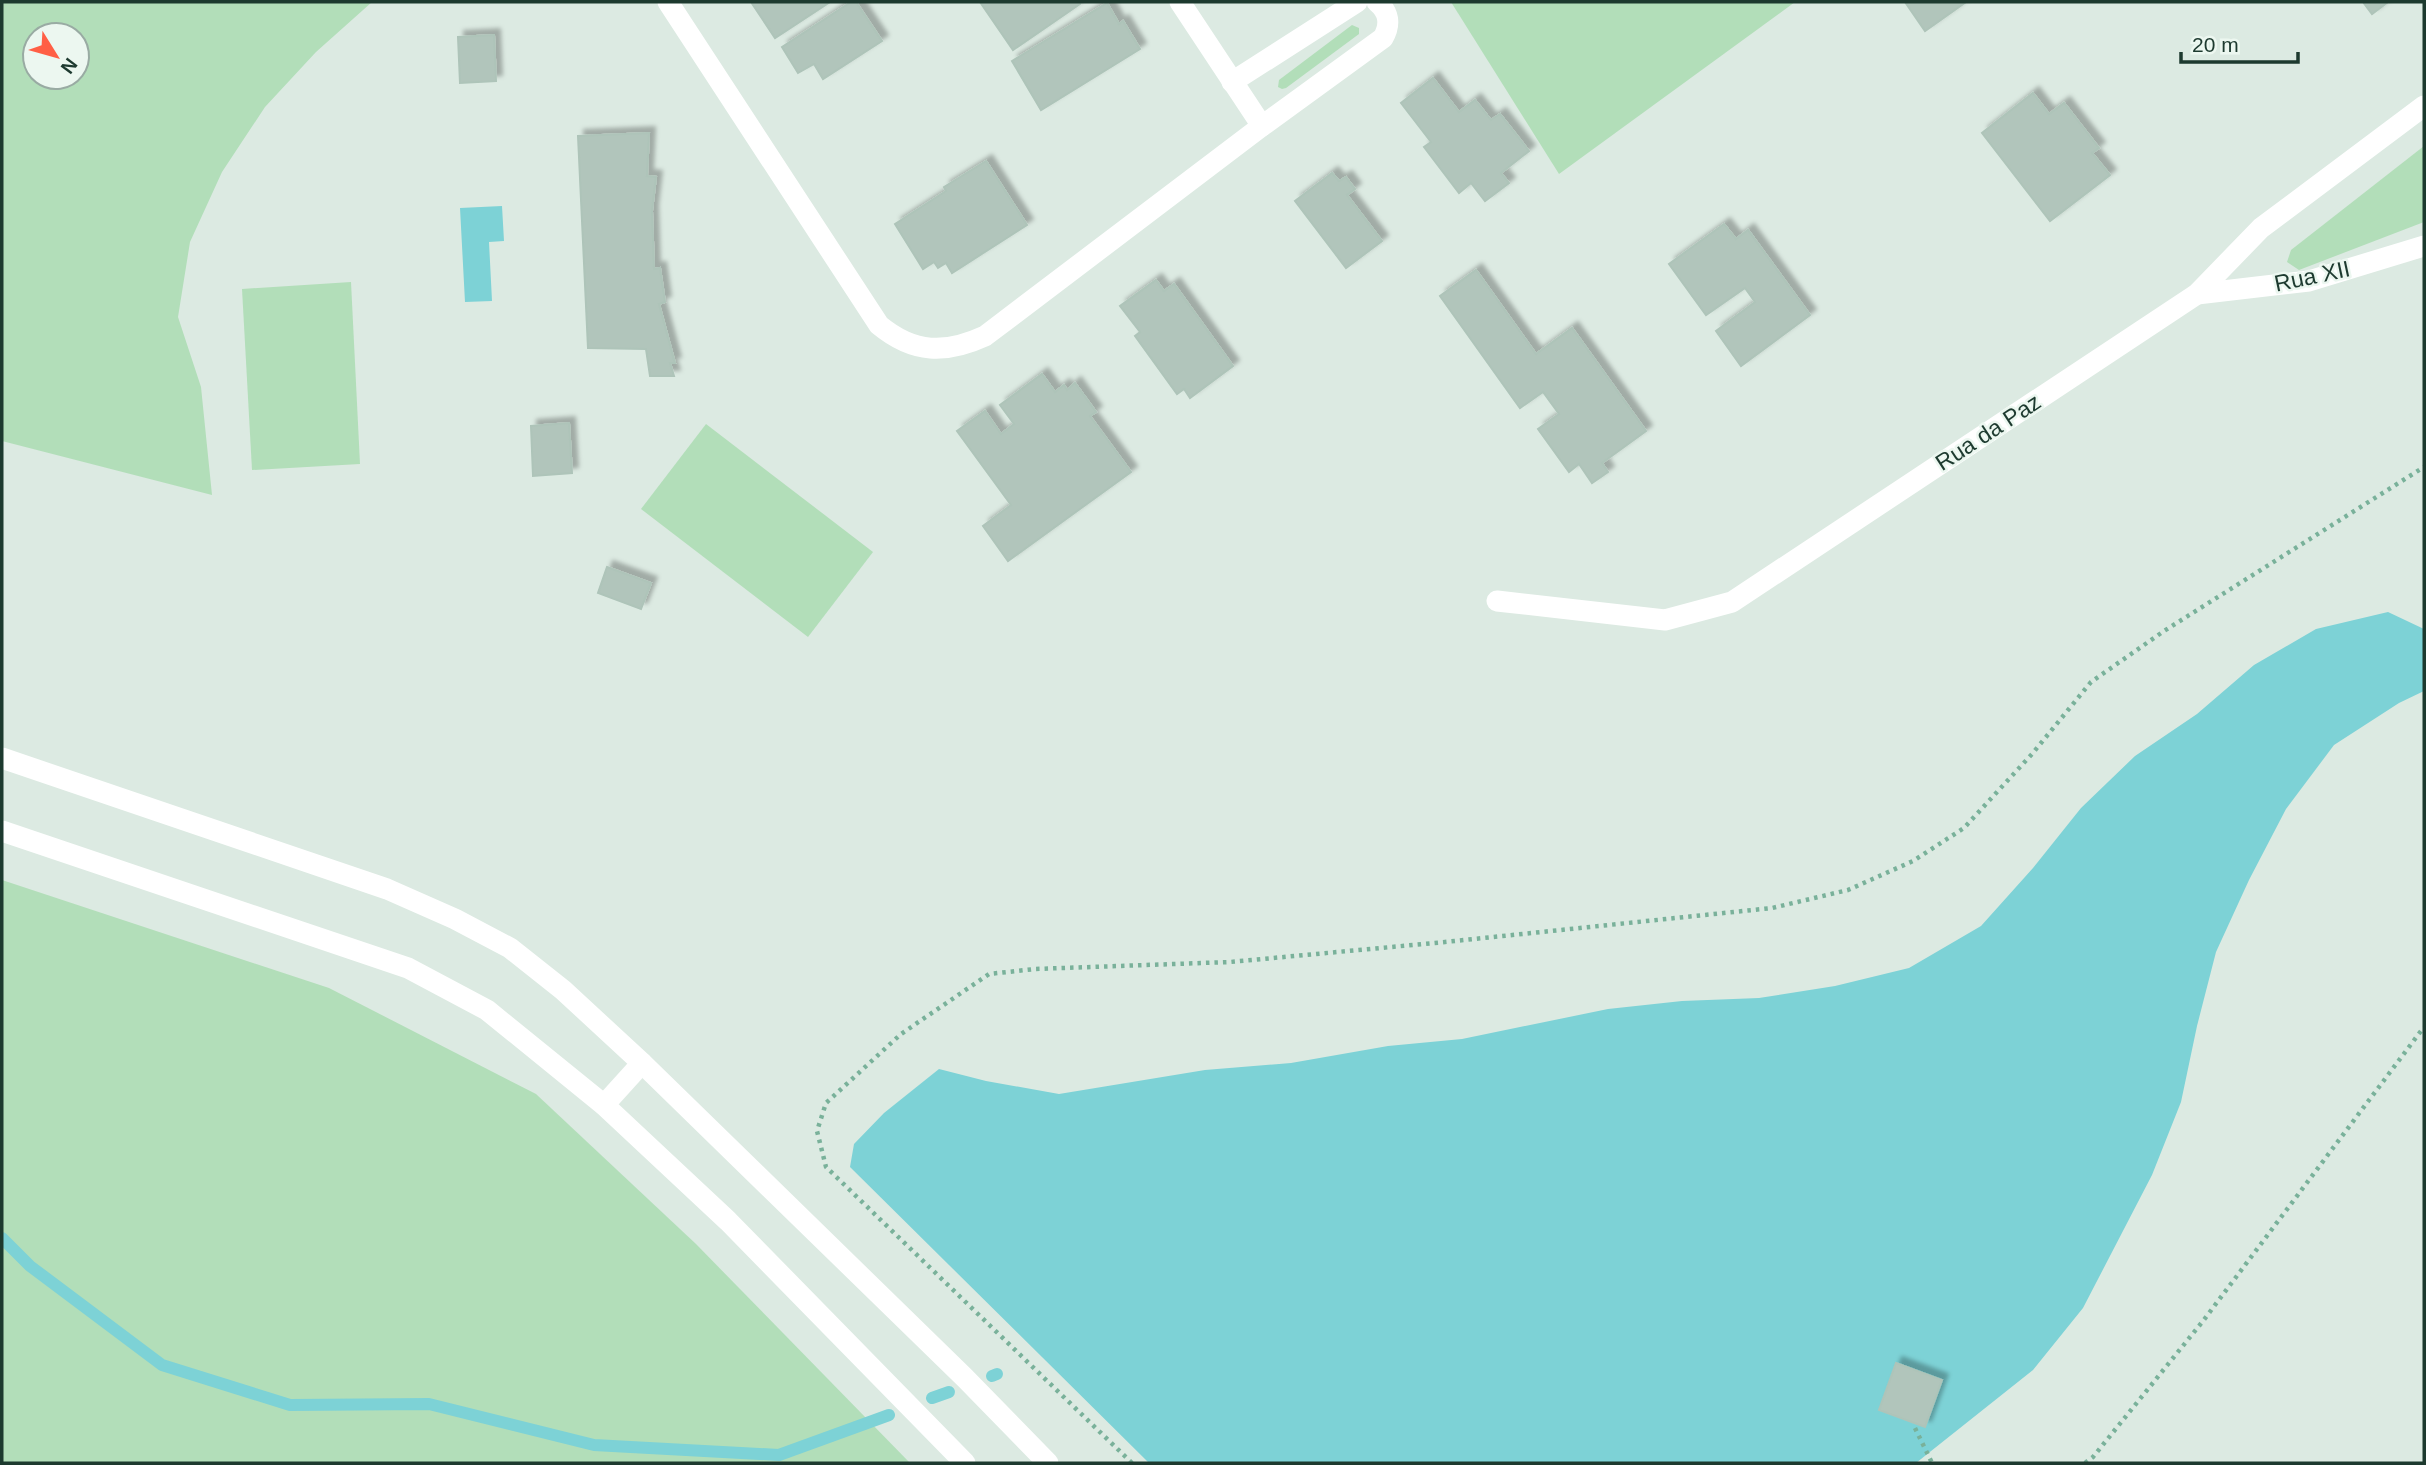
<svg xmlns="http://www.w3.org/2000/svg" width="2426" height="1465" font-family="Arial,sans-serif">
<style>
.green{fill:#b2deb9;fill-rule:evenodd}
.water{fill:#7dd2d6}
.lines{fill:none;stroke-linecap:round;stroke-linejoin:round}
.stream{stroke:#7dd2d6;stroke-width:12}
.building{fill:#b1c5bb;stroke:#aec4b9;stroke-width:2;filter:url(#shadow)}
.path{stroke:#79b19a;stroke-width:4.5;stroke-dasharray:3.5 5;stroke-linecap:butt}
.minor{stroke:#fff;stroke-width:21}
.labels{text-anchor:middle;stroke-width:5;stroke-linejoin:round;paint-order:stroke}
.street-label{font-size:23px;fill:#1d3a2f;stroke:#ecf7f0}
</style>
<defs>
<filter id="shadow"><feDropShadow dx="6" dy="-6" stdDeviation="2" flood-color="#0004"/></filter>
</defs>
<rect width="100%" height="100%" fill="#dceae2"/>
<g class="green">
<path d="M2,2H372L316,52L265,107L222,172L190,242L178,317L201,387L212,495L2,441ZM77,35V77H35V35Z"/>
<polygon points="1451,2 1795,2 1559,174"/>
<polygon points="1352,25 1359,28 1359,34 1286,88 1282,89 1278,87 1279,80"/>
<polygon points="2424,146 2424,222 2299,270 2287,262 2291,250"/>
<polygon points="351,282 360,464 252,470 242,289"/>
<polygon points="706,424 873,552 808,637 641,509"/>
<polygon points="2,880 329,988 536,1094 696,1244 910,1463 2,1463"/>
</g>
<g class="water">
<polygon points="502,206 504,241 489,242 492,301 465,302 460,208"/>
<polygon points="2388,612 2424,629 2424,691 2399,703 2334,745 2286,809 2249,880 2216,952 2197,1026 2181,1102 2152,1175 2083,1308 2033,1370 1916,1463 1149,1463 850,1167 854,1144 884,1113 939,1069 986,1081 1059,1094 1205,1070 1291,1063 1388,1046 1462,1039 1608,1009 1682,1001 1759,998 1835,986 1909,968 1981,926 2033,868 2081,808 2135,756 2197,714 2254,665 2316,629"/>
</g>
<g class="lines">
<g class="stream">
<polyline points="2,1238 30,1266 162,1365 290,1405 429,1404 594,1445 779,1455 889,1415"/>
<polyline points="992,1376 997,1374"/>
<polyline points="932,1398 949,1392"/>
</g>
</g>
<g class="building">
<polygon points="751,2 830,2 775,38"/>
<polygon points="851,2 856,2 882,41 823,79 814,64 798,73 782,47"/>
<polygon points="980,2 1079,2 1080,4 1013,50"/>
<polygon points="1905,2 1966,2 1925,31"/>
<polygon points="2363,2 2388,2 2372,14"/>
<polygon points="1107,3 1119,24 1123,21 1140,49 1041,110 1012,61"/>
<polygon points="494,35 496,81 460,83 458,37"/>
<polygon points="1433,78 1459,112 1475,100 1491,120 1500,114 1529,151 1501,173 1509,183 1485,201 1471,183 1459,193 1424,147 1431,142 1401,103"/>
<polygon points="2033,93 2049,114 2064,103 2099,148 2092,153 2110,175 2050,221 1982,133"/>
<polygon points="649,133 647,176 656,177 652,211 654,269 660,268 665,302 659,304 675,363 670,363 674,376 650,376 646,349 588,348 578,136"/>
<polygon points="986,161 1027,225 952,273 946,263 938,268 934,262 923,269 895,224 946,191 944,187"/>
<polygon points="1332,173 1339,181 1346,177 1355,189 1347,195 1382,241 1346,268 1295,201"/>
<polygon points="1724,224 1736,239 1748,230 1810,315 1741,366 1716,331 1755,302 1745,288 1706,315 1669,264"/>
<polygon points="1476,270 1536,354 1572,328 1646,431 1602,463 1608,472 1592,483 1579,464 1569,472 1538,429 1559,414 1543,392 1520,408 1440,296"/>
<polygon points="1156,280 1164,291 1174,284 1233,366 1190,398 1184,389 1177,394 1135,336 1140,332 1120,306"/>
<polygon points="1042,374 1055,392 1064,385 1067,390 1075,383 1096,412 1090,416 1131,472 1008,561 983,526 1011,505 957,431 985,411 1001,434 1014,424 1000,405"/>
<polygon points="569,423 572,473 533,476 531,426"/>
<polygon points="607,567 651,583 641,609 598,593"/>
<polygon points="1896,1363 1942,1380 1925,1427 1879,1410"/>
</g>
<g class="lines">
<g class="path">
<polyline points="1915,1428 1932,1463"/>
<polyline points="1132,1463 826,1167 817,1131 826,1103 901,1034 989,974 1035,969 1230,962 1445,942 1772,908 1848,890 1913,861 1964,828 2032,754 2091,682 2164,631 2424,467"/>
<polyline points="2085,1463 2093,1457 2203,1321 2424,1027"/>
</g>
<g class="minor">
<path d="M668,2L879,325C914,354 946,354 985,336L1262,126L1383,38C1391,24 1389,12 1377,2"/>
<polyline points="1180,2 1262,126"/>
<polyline points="1232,82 1357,2"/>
<polyline points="2197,294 2309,281 2424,246"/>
<polyline points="1497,601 1665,620 1732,602 2197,294 2261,228 2424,106"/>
<polyline points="2,758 387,889 455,919 510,948 563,990 642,1063 965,1378 1048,1463"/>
<polyline points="2,831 408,968 487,1010 604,1105 728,1221 965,1463"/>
<polyline points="604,1105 642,1063"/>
</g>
</g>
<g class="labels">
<g class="street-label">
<text transform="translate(2312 276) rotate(-12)" y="8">Rua XII</text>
<text transform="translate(1988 432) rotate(-33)" y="8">Rua da Paz</text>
</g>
</g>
<rect width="2426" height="1465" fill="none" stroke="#1d3a2f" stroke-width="7"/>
<g transform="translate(56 56) rotate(127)"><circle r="33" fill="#ecf7f0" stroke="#99aba3" stroke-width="2"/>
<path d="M0-5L12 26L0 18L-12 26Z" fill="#ff5f45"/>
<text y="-10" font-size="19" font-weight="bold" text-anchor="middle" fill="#1d3a2f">N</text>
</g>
<path d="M2181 52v10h117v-10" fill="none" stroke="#1d3a2f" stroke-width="3.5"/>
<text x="2192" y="52" font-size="21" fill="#1d3a2f" stroke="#ecf7f0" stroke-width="5" paint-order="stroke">20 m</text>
</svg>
